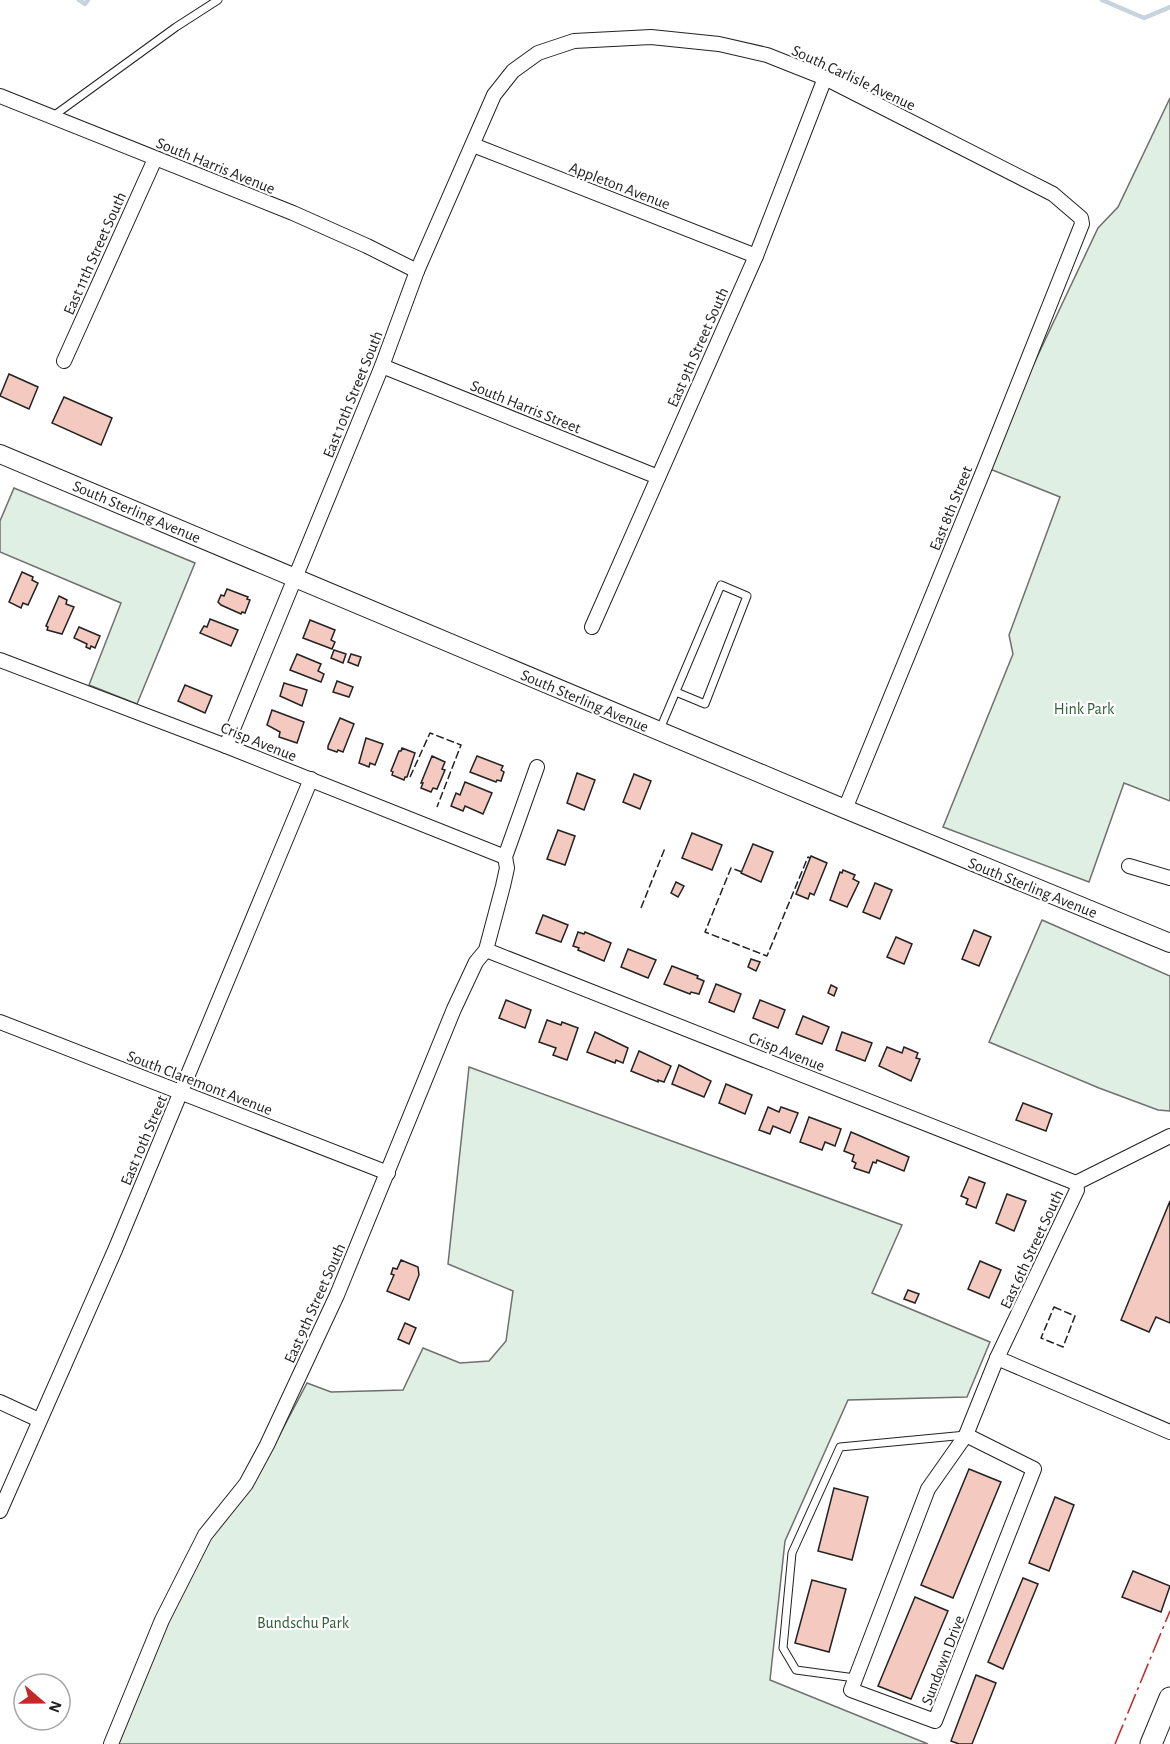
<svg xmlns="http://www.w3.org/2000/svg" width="1170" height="1744" font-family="'Alegreya Sans',sans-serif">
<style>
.green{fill:#e0efe3;stroke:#6f6f6f;stroke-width:1.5}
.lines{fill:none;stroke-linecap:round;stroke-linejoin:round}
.stream{stroke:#c7d3dd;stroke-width:4.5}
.building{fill:#f3c9c0;stroke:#222;stroke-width:1.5}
.service-casing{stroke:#222;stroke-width:9}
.minor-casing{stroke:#222;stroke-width:16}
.secondary-casing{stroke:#222;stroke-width:20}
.primary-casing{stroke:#222;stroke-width:23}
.service{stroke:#fff;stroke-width:7}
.minor{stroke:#fff;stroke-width:14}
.secondary{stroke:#fff;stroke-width:18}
.primary{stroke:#fff;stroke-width:21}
.fence{stroke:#222;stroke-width:1.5;stroke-dasharray:8 3;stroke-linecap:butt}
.power{stroke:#c62828;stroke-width:1.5;stroke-dasharray:21 4.5 3 4.5;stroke-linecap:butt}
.labels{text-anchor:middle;stroke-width:4.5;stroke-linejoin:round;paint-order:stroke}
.street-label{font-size:16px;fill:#222;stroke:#fff}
.park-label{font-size:16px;fill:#2f5e38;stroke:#fff}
</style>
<rect width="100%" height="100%" fill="#fff"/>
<g class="green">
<polygon points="1170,98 1170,801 1124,783 1089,882 943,827 1013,654 1009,635 1060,497 985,467 1098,228 1118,207"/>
<polygon points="14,488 195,563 137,704 89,685 121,603 0,552 0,521"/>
<polygon points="1042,920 1170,976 1170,1111 1158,1110 1099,1088 989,1042"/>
<polygon points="469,1067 902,1225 872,1293 990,1342 967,1397 848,1400 785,1541 770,1680 928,1744 117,1744 163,1633 211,1535 259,1474 307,1383 331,1392 403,1390 423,1348 460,1363 489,1361 506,1341 513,1291 448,1264"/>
</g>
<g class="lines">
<g class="stream">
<polyline points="79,0 85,4 88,0"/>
<polyline points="1102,0 1144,18 1170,7"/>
</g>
</g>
<g class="building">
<polygon points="9,374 38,387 29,409 0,396"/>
<polygon points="64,397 112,418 101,445 52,423"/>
<polygon points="22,572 33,577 32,580 38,583 28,605 23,603 21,608 9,602"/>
<polygon points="227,589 248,597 247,599 250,600 245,613 242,612 241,614 221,605 218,602 221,595 224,596"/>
<polygon points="59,596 67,600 66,604 74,607 62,634 47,630 48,627 46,626"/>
<polygon points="210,619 238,630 231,646 200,633 204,626 207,627"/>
<polygon points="310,620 335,630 331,640 335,642 332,649 303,638"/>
<polygon points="79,627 100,636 95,648 91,646 90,649 86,647 87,644 74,638"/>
<polygon points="334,650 346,654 343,663 331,658"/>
<polygon points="297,654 321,664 318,671 324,674 321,682 290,670"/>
<polygon points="351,654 361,657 358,666 348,662"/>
<polygon points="337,681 353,687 349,697 333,692"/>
<polygon points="284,683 307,690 302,706 280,696"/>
<polygon points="185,685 212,696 205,713 178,701"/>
<polygon points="272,710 304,722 297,743 279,737 280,732 267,725"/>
<polygon points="340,718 354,724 343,752 338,750 337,752 328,749 328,746"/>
<polygon points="366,738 383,744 375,765 370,763 369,767 359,763"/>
<polygon points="402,748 415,753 407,777 405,777 404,780 392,775 393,772 391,771 399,751 401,751"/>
<polygon points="432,756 445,762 442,769 445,770 437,789 433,788 431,792 421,788 423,783 421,783"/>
<polygon points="477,756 503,766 501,770 504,772 501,781 497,780 496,782 470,772"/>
<polygon points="577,773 595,780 584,810 567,803"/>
<polygon points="634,774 651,781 640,809 623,802"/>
<polygon points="465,782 492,793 483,814 465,806 463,811 451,806 456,793 460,795"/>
<polygon points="558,830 575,836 565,865 547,859"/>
<polygon points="692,833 722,845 712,870 682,858"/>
<polygon points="753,844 773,852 761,882 741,873"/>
<polygon points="811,856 827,863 814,895 810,893 808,899 796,894"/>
<polygon points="843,870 855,875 853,879 859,882 847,907 830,900 840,872 842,873"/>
<polygon points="676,882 684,886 678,897 671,893"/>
<polygon points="875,883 892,890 880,919 863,912"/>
<polygon points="543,915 568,925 561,942 536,933"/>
<polygon points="974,930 991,937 979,966 962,959"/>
<polygon points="578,932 584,934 585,932 611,943 604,961 578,950 579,948 573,946"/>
<polygon points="896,937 912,944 904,964 887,957"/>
<polygon points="628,949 656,960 648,978 621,967"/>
<polygon points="751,959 760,962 756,971 748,967"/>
<polygon points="672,966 698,976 697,978 704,981 699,994 691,992 690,994 664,984"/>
<polygon points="716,984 741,994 734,1012 709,1002"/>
<polygon points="831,985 837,988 834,996 828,993"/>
<polygon points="506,1000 531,1010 525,1028 499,1018"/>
<polygon points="760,1000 785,1010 778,1028 753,1018"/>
<polygon points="803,1016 829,1027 822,1044 796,1034"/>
<polygon points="547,1020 561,1025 562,1022 578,1028 567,1060 553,1055 556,1048 539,1042"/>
<polygon points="595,1032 628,1048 623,1063 616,1060 615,1063 587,1052"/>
<polygon points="842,1032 872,1043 865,1061 836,1050"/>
<polygon points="887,1047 902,1053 904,1047 918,1053 916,1058 920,1059 911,1081 879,1066"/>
<polygon points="639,1051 671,1066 664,1082 658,1080 658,1082 631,1071"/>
<polygon points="679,1065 711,1081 704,1097 672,1084"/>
<polygon points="726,1084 752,1095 745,1114 719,1103"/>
<polygon points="1023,1103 1052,1114 1046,1131 1016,1120"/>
<polygon points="768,1107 779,1112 781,1107 798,1113 790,1133 773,1126 770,1134 759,1130"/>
<polygon points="809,1117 841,1129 835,1146 825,1142 822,1150 800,1142"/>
<polygon points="851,1132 909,1157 904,1171 877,1160 876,1163 873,1162 869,1173 854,1168 856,1163 852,1161 854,1155 844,1151"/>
<polygon points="969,1177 985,1183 976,1208 966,1204 968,1199 961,1196"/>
<polygon points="1007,1194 1026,1201 1014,1231 996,1223"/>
<polygon points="1170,1201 1170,1323 1156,1317 1149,1332 1121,1320"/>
<polygon points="401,1260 418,1267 419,1275 409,1300 387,1291 394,1275 391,1274 393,1268 397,1269"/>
<polygon points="980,1261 1001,1270 989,1298 968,1289"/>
<polygon points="908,1290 919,1294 915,1303 904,1299"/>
<polygon points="405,1323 416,1328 409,1344 398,1339"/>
<polygon points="969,1469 1001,1482 953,1598 921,1585"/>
<polygon points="834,1488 868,1497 852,1560 818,1551"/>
<polygon points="1055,1497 1074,1505 1049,1571 1029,1563"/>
<polygon points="1133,1571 1170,1586 1161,1612 1122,1597"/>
<polygon points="1023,1578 1038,1584 1003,1669 988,1662"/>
<polygon points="812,1580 846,1589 829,1652 795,1643"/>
<polygon points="915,1597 948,1611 911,1699 878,1686"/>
<polygon points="976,1675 996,1683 972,1744 959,1744 951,1741"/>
</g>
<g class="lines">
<defs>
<g id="service">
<polyline points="52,117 176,27 218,0"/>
<polyline points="660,729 721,585 747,596 705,704 676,692"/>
<polyline points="855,1678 796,1670 783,1648 792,1553 840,1447 966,1435"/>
</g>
<g id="minor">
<polyline points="0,96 293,213 367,246 417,271"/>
<polyline points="473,145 756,256"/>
<polyline points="64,361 155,159"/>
<polyline points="382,366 658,477"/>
<polyline points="592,627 756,256 825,78"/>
<polyline points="0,660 226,746 505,857"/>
<polyline points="226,746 382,366 417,271 494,95 513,71 538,53 574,41 651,37 719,44 767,55 825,78 1053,194 1081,218 1082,224 985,467 845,809"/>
<polyline points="1129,866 1170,878"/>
<polyline points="486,950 1076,1183"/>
<polyline points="0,1022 388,1173"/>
<polyline points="997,1358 1170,1432"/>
<polyline points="0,1402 39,1420"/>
<polygon points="966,1435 1034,1469 935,1721 851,1690 928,1489"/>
<polyline points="966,1435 997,1358 1077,1190 1076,1183 1170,1136"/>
<polyline points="0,1511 115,1250 311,779"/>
<polyline points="111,1744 162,1620 205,1535 246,1484 267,1445 337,1295 454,1009 476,962 486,950 503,886 507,868 505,857 537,767"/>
</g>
<polyline id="secondary" points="0,454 845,809 1170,943"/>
<polyline id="primary" points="1151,1744 1170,1698"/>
</defs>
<use href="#service" class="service-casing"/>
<use href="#minor" class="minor-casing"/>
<use href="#secondary" class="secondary-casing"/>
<use href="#primary" class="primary-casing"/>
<use href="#service" class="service"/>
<use href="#minor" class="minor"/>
<use href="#secondary" class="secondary"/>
<use href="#primary" class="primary"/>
<g class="fence">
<polyline points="410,777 430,733 461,745 437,807"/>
<polyline points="742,872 731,868 705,932 767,956 808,857 810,858"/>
<polyline points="641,908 665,848"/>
<polygon points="1054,1307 1075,1316 1063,1347 1041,1338"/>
</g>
<polyline class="power" points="1115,1744 1170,1611"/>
</g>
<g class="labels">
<g class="street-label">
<text transform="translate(854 77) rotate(25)" y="6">South Carlisle Avenue</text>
<text transform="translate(216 165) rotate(22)" y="6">South Harris Avenue</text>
<text transform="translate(620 185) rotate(21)" y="6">Appleton Avenue</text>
<text transform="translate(94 253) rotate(-66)" y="6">East 11th Street South</text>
<text transform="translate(697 347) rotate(-66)" y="6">East 9th Street South</text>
<text transform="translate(352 394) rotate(-68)" y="6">East 10th Street South</text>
<text transform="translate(526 406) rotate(22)" y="6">South Harris Street</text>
<text transform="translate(950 508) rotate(-68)" y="6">East 8th Street</text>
<text transform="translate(137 511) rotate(23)" y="6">South Sterling Avenue</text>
<text transform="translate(585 700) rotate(23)" y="6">South Sterling Avenue</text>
<text transform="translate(259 741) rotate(22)" y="6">Crisp Avenue</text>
<text transform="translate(1033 887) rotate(22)" y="6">South Sterling Avenue</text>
<text transform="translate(787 1051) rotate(22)" y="6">Crisp Avenue</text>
<text transform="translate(200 1082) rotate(21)" y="6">South Claremont Avenue</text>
<text transform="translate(143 1140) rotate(-67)" y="6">East 10th Street</text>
<text transform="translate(1031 1249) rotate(-65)" y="6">East 6th Street South</text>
<text transform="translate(314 1303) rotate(-66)" y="6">East 9th Street South</text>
<text transform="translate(942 1660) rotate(-69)" y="6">Sundown Drive</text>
</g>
<g class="park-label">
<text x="1084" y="714">Hink Park</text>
<text x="303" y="1628">Bundschu Park</text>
</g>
</g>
<g transform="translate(42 1702) rotate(110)"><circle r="28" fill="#ffffff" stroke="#a7a7a7" stroke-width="1.5"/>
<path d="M0-4.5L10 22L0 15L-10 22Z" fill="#c62828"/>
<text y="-9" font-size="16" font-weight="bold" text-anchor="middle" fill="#222222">N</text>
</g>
</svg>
